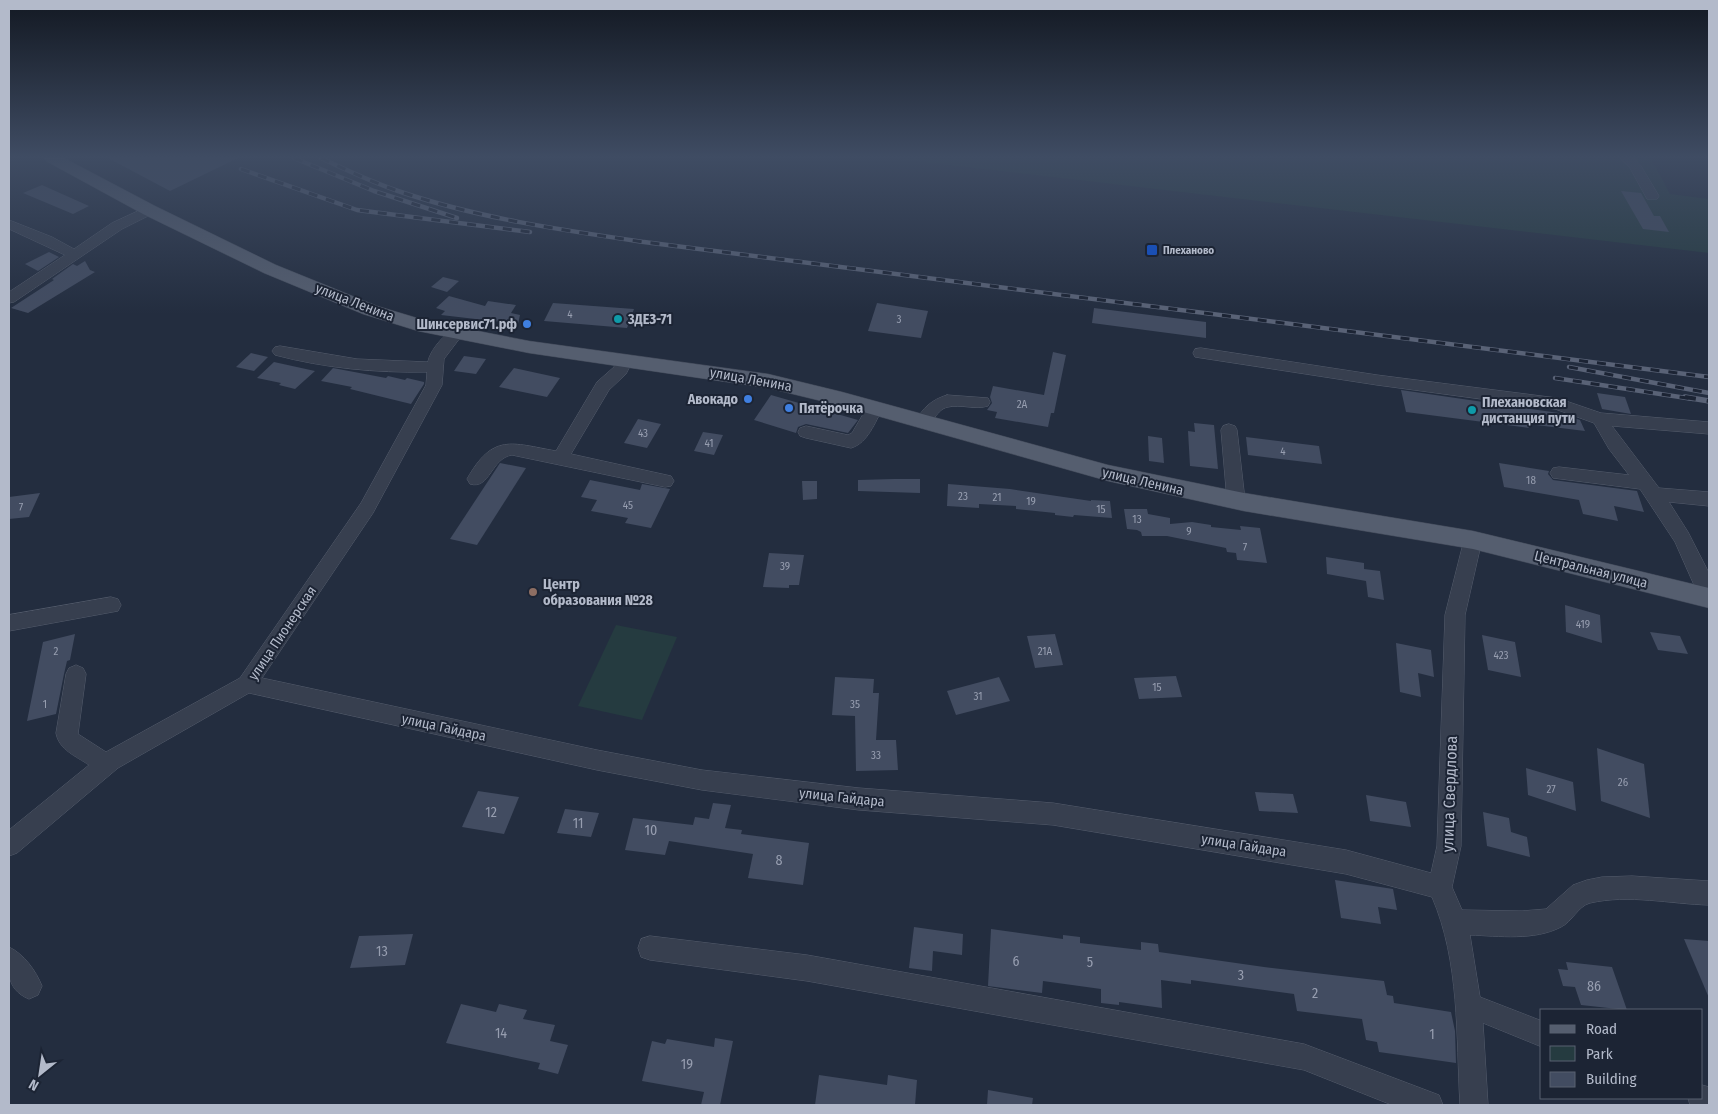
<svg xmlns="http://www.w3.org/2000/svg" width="1718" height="1114" font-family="'Fira Sans Condensed',sans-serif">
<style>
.green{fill:#253b40}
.building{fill:#424c61}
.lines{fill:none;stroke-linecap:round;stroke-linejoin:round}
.minor-casing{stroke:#555d6d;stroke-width:1}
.major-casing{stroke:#404858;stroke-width:1}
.minor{fill:#373f4f;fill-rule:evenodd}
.major{fill:#555e6f;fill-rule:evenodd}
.rail-far1-casing{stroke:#596276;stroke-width:4.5}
.rail-casing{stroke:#596276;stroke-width:5.5}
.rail-far1{stroke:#1c2434;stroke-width:3;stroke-dasharray:9;stroke-linecap:butt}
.rail{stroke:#1c2434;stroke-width:4;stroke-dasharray:11;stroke-linecap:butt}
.transit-dot{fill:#1a4fb4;stroke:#1c2434;stroke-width:2}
.culture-dot{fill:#0f9aa8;stroke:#1c2434;stroke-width:2}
.shop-dot{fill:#3f7fe0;stroke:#1c2434;stroke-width:2}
.education-dot{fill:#8d6e63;stroke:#1c2434;stroke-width:2}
.labels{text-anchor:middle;stroke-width:4;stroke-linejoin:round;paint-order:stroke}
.far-poi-label{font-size:11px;font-weight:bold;fill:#b3baca;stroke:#1c2434;text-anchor:start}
.number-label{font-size:11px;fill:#979eb0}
.street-label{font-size:14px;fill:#b3baca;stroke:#1c2434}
.poi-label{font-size:14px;font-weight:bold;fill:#b3baca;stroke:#1c2434;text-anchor:start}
.near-number-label{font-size:14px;fill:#979eb0}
.near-street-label{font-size:16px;fill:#b3baca;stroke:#1c2434}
</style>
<rect width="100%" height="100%" fill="#232d3f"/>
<g class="green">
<polygon points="888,158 1651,158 1670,194 1709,199 1709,253"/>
<polygon points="616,625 677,637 642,720 578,706"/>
</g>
<g class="building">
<polygon points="108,158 238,158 170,191"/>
<polygon points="42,185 89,206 73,214 23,193"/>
<polygon points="1621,191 1641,193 1654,216 1660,216 1669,232 1643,229"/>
<polygon points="49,252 59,257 38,271 25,264"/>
<polygon points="85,261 90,270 95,272 28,313 11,308 54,280 52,279 73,264 77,266"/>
<polygon points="443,277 459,281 447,292 431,287"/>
<polygon points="449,296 485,306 488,301 516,305 511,313 520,315 518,324 441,315 445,311 436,308"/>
<polygon points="553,303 634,309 627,328 544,321"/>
<polygon points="877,303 928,311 921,338 868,331"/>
<polygon points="1094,308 1206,322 1206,338 1092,323"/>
<polygon points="1053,352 1066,355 1054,413 1051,413 1048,427 995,418 997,412 987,410 992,403 990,397 993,386 1044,395"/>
<polygon points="251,353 268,357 254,371 236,367"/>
<polygon points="464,356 486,359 476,374 454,371"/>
<polygon points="274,362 315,371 295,389 279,385 281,383 257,378"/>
<polygon points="333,368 386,378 388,376 405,380 407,378 424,382 424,384 411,404 350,389 352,387 321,381"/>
<polygon points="514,368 560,378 547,397 499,387"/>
<polygon points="1401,390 1559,413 1580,420 1585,431 1528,424 1529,428 1406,412"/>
<polygon points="1597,393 1625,397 1631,414 1602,409"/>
<polygon points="771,395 858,420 848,433 806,424 798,427 796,433 754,420"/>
<polygon points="638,419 661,424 647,448 624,443"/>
<polygon points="1194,423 1214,425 1218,469 1190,466 1188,431 1195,432"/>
<polygon points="703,432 723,435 714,455 694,451"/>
<polygon points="1148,436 1162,438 1164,463 1149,461"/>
<polygon points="1246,437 1319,446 1322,464 1248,455"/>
<polygon points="500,463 526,468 477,545 450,539"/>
<polygon points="1499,463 1549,471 1548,474 1553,480 1637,491 1644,512 1614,506 1618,521 1583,514 1579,500 1504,487"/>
<polygon points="894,479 920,479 920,493 858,491 858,480"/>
<polygon points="590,480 640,490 642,484 670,489 651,528 625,523 628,518 591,511 597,500 581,497"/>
<polygon points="802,481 817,481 817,499 803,500"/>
<polygon points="948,484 1010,489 1091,501 1091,500 1110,501 1112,518 1074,515 1073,517 1055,515 1055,513 1016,509 1016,506 979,504 979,508 947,506"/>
<polygon points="40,493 29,517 9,519 9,497"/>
<polygon points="1124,509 1147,509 1148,514 1170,518 1170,524 1192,522 1211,525 1211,527 1241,530 1240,526 1260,528 1267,563 1237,560 1236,553 1227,552 1226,548 1167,536 1142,536 1141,532 1137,530 1127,529"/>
<polygon points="769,553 804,555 799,585 789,585 789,588 763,587"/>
<polygon points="1326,557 1364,563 1364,569 1380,571 1384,600 1368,597 1366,581 1327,574"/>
<polygon points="1565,605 1600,615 1602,643 1566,632"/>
<polygon points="1650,632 1680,636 1688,654 1658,650"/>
<polygon points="75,634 70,660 67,661 64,674 56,714 27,721 43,642"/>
<polygon points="1055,634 1063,665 1035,668 1027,636"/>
<polygon points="1482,635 1515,642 1521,677 1488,670"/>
<polygon points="1396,643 1431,650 1434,677 1418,673 1421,697 1400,692"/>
<polygon points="1176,676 1182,697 1139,699 1134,678"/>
<polygon points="835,677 874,679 873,693 879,693 876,740 896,740 898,770 856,771 855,716 832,715"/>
<polygon points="999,677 1010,701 956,715 947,691"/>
<polygon points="1597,748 1644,764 1650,818 1601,801"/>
<polygon points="1526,768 1573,782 1576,811 1528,795"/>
<polygon points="478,791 519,797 504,834 462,827"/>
<polygon points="1255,792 1293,794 1298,813 1259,811"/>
<polygon points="1366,795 1406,802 1411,827 1370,821"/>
<polygon points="713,803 731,805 725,828 742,830 741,834 809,843 803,885 748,878 753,854 669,841 665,855 625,850 633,818 693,825 695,817 709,819"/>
<polygon points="565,809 599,813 591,837 557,833"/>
<polygon points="1483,812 1509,818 1511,832 1527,837 1530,857 1487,846"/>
<polygon points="1335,880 1393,889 1397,910 1378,907 1381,924 1341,918"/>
<polygon points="914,927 963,934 962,955 933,951 932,971 909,968"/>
<polygon points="991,929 1063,939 1063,935 1080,937 1080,943 1141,950 1141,942 1158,944 1159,952 1264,967 1384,981 1387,995 1393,996 1394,1003 1451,1012 1455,1031 1456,1063 1379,1052 1377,1042 1366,1040 1362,1019 1297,1011 1294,994 1191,980 1191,984 1161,980 1162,1008 1119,1002 1119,1005 1101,1003 1101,989 1043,981 1042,993 988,986"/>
<polygon points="413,934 405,965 350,968 359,936"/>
<polygon points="1684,939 1709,941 1709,998"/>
<polygon points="1566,962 1612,967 1627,1010 1581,1005 1575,987 1563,986 1558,969 1568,970"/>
<polygon points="461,1004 496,1012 499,1004 527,1010 523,1019 555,1025 550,1041 568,1045 558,1074 538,1069 540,1063 446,1043"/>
<polygon points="715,1038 733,1041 720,1105 701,1105 704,1092 642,1081 652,1041 665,1044 667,1039 714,1047"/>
<polygon points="819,1075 887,1085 888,1075 917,1080 915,1105 815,1105"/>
<polygon points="988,1090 1033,1098 1032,1105 987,1105"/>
</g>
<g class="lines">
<defs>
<g id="minor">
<polygon points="1620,158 1634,158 1641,166 1659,196 1657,199 1647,199 1630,168"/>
<polygon points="149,206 154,207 156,210 154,213 122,229 14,302 9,303 9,292 65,255 9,229 9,220 52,237 74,249 112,223"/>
<path d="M455,329L460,331L463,334L444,359L442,385L373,513L262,678L597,750L702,770L859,788L1053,803L1346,850L1431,873L1437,846L1445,615L1464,540L1466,535L1473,533L1480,535L1482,540L1465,615L1461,846L1452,887L1462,910L1522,911L1546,909L1573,885L1587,880L1602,877L1632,876L1709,881V905C1670,904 1629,894 1590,903C1578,906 1572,922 1561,927C1534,941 1499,936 1470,935L1480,997L1542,1021V1047L1483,1023L1488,1105H1460C1456,1036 1460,962 1432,897L1346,874L1053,825L859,810L702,790L597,770L249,693L118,768L17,853L9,856V830L89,765C76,756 59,750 56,733L66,674L69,668L76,665L83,668L86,674L78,734L106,752L240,678L361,503L426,385L427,372C376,373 324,368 275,355L272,351L275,347L280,346L357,359L428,362C429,352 445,332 455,329Z"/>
<polygon points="1201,348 1377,375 1557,398 1601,413 1709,422 1709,434 1612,426 1659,488 1709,492 1709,506 1669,502 1688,532 1709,573 1709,605 1702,603 1675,542 1640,489 1553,478 1550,473 1553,468 1559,467 1629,475 1609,449 1594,423 1555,409 1377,385 1195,357 1193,353 1195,349"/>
<path d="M625,355L631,356L633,360L626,374L609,390L571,454L671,476L674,481L671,486L665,487L512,455C491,458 490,490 470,484L467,479C493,433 511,443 556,451L597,382L614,367L619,356Z"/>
<path d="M947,395L988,398L990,402L988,406C975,410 961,404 948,407C933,410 934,431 917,426L915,422C923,408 931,400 947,395Z"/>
<path d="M875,402L881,404L883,408C875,422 868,443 851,448L806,438L800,436L798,432L800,428L806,426L848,435L852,433L869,404Z"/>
<polygon points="1229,424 1235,426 1237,430 1245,500 1242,505 1236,507 1230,505 1227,500 1221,430 1223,426"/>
<polygon points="111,597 118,599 121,605 118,611 9,631 9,615"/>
<polygon points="650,936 807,955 1304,1044 1439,1095 1443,1105 1392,1105 1304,1070 807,981 650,960 641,957 638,948 641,939"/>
<path d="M9,947C24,954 36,971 42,986L38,995L29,999C5,989 8,969 9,947Z"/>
<polygon points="1702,1085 1709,1087 1709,1105 1690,1105 1688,1098 1702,1098"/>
</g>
<polygon id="major" points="44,158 64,158 155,206 276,265 377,306 427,321 529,341 768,374 842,392 1108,465 1244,493 1473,531 1709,588 1709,608 1473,549 1244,511 1108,481 842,406 768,388 529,353 418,331 363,314 264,273 143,214 46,161"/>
</defs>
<use href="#minor" class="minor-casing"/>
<use href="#major" class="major-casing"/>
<use href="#minor" class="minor"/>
<use href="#major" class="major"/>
<defs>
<g id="rail-far1">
<polyline points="294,158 374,191 457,218"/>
<path d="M321,158C346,170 372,182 398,191C477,218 561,230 644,242L1709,377"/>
<polyline points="241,169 357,210 530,232"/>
<polyline points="1569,367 1709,393"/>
<polyline points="1555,378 1693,399"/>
</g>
<polyline id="rail" points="1685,397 1709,401"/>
</defs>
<use href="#rail-far1" class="rail-far1-casing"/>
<use href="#rail" class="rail-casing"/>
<use href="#rail-far1" class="rail-far1"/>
<use href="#rail" class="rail"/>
</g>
<linearGradient id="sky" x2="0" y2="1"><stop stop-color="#131923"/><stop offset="0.5" stop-color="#3f4c63"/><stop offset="1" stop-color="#3f4c63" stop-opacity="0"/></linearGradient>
<rect width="1718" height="314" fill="url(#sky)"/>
<rect class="transit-dot" x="1146" y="244" width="12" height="12" rx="2.5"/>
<g class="culture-dot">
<circle cx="618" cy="319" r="5"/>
<circle cx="1472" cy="410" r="5"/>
</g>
<g class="shop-dot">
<circle cx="527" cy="324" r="5"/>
<circle cx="748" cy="399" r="5"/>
<circle cx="789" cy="408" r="5"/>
</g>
<circle class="education-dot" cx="533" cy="592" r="5"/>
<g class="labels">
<g class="far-poi-label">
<text x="1163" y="254">Плеханово</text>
</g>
<g class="number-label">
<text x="570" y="318">4</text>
<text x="899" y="323">3</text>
<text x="1022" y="408">2А</text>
<text x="643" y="437">43</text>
<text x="709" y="447">41</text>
<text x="1283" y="455">4</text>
<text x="1531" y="484">18</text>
<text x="963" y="500">23</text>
<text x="997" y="501">21</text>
<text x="1031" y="505">19</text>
<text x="628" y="509">45</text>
<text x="21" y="511">7</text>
<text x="1101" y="513">15</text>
<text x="1137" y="523">13</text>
<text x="1189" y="535">9</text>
<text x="1245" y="551">7</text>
<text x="785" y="570">39</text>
<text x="1583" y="628">419</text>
<text x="56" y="655">2</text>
<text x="1045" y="655">21А</text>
<text x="1501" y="659">423</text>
<text x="1157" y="691">15</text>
<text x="978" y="700">31</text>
<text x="45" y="708">1</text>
<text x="855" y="708">35</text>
<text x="876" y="759">33</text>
<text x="1623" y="786">26</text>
<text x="1551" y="793">27</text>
</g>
<g class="street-label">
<text transform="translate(355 302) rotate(21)" y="5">улица Ленина</text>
<text transform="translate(751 379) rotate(10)" y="5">улица Ленина</text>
<text transform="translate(1143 481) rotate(13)" y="5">улица Ленина</text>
<text transform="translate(1591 569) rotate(14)" y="5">Центральная улица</text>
<text transform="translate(282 633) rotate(-56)" y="5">улица Пионерская</text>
<text transform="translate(444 727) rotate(12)" y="5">улица Гайдара</text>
<text transform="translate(842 797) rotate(6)" y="5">улица Гайдара</text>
<text transform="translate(1244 845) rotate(9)" y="5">улица Гайдара</text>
</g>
<g class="poi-label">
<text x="628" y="324">3ДЕЗ-71</text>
<text x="517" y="329" text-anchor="end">Шинсервис71.рф</text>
<text x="738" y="404" text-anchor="end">Авокадо</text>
<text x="1482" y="407">Плехановская<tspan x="1482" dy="16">дистанция пути</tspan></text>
<text x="799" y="413">Пятёрочка</text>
<text x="543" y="589">Центр<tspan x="543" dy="16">образования №28</tspan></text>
</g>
<g class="near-number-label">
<text x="491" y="817">12</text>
<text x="578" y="828">11</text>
<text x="651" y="835">10</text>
<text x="779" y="865">8</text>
<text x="382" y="956">13</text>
<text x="1016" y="966">6</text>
<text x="1090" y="967">5</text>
<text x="1241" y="980">3</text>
<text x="1594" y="991">86</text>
<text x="1315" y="998">2</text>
<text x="501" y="1038">14</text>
<text x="1432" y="1039">1</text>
<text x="687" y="1069">19</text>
</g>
<g class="near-street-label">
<text transform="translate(1449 794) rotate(-88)" y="6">улица Свердлова</text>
</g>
</g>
<rect width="1718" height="1114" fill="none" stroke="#b3baca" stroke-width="20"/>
<rect x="1540" y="1009" width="162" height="90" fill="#1c2434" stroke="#586070"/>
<rect x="1550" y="1025" width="25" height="8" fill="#555e6f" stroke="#586070"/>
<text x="1586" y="1034" font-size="15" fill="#b3baca">Road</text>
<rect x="1550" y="1046" width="25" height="15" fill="#253b40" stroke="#586070"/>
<text x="1586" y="1059" font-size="15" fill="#b3baca">Park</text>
<rect x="1550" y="1072" width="25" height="15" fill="#424c61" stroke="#586070"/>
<text x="1586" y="1084" font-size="15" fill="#b3baca">Building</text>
<g transform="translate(40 1074) rotate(210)" stroke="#1c2434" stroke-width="4" paint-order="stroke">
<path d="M0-4L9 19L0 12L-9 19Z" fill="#b3baca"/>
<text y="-8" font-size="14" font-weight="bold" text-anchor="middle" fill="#b3baca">N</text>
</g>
</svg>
